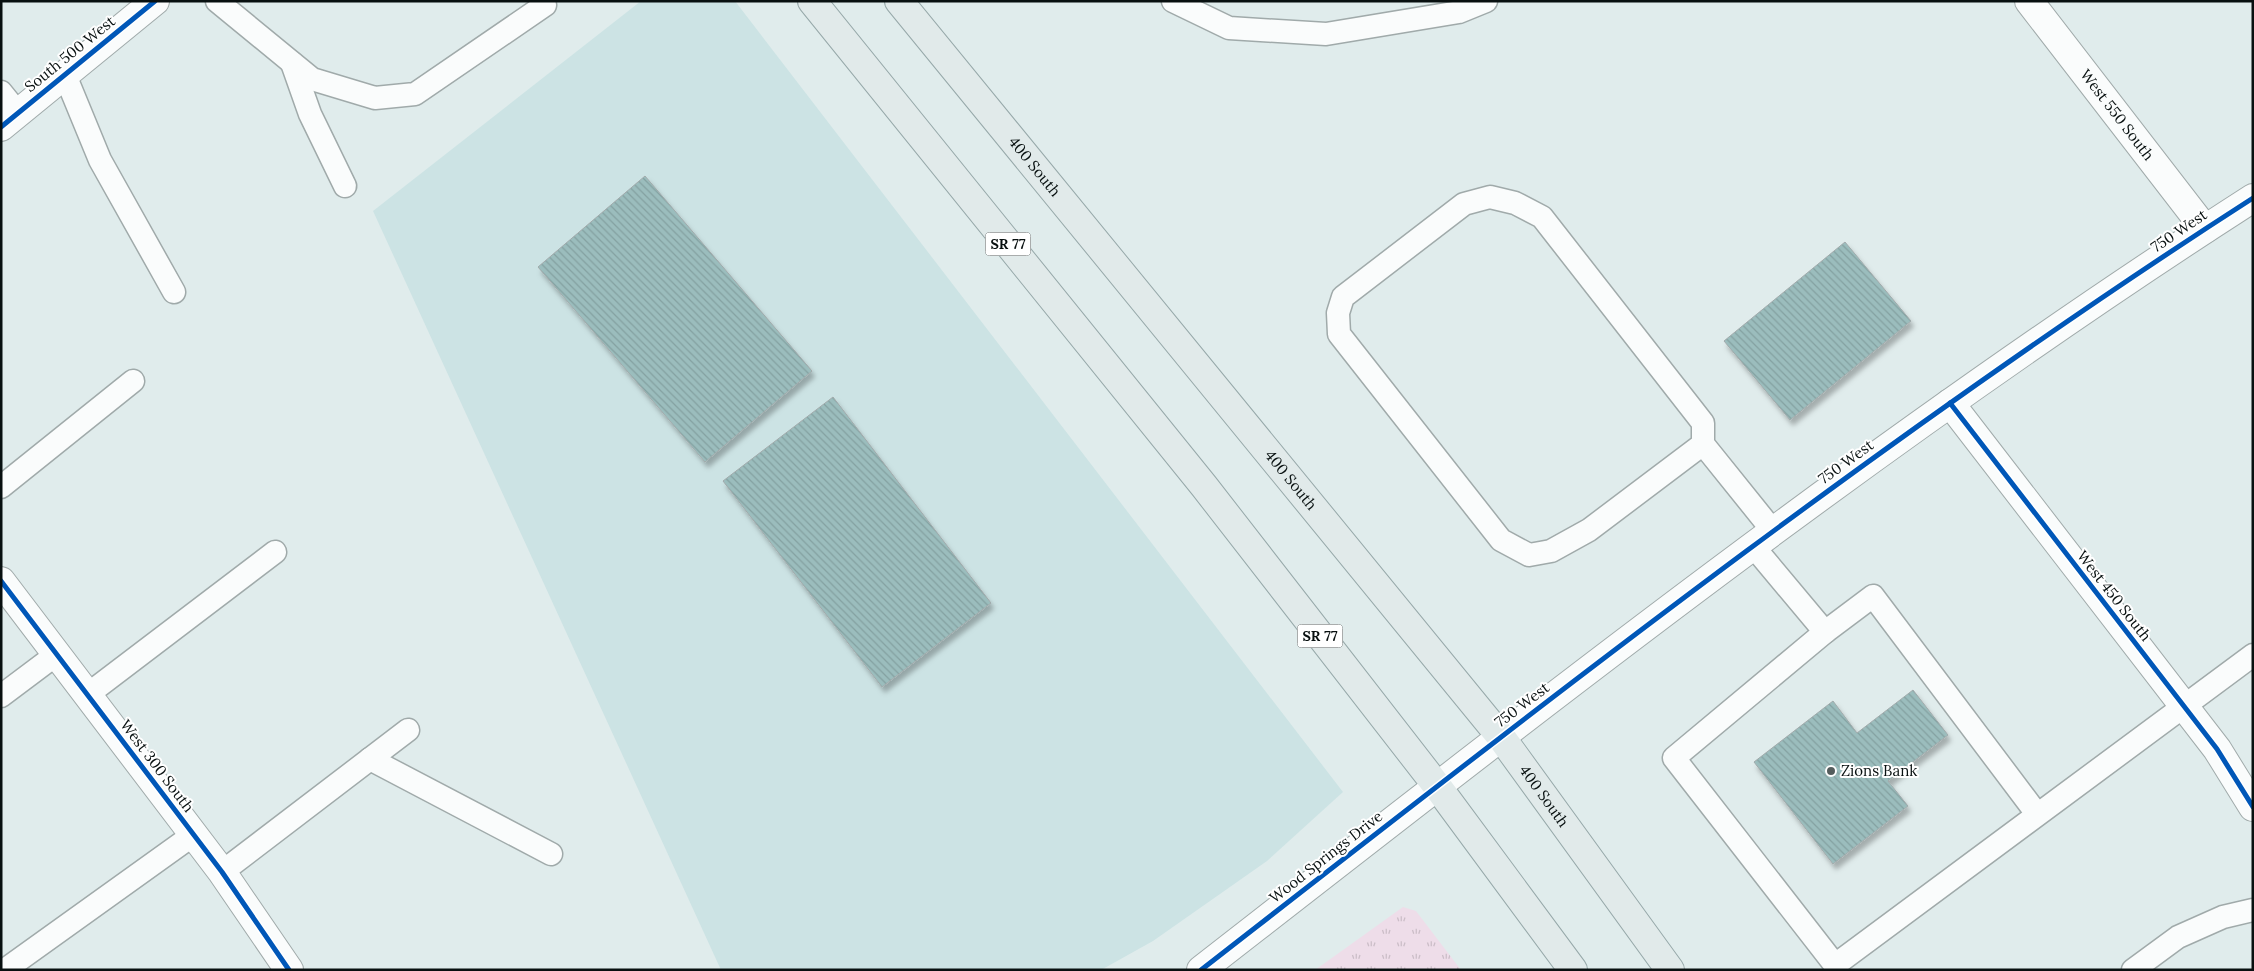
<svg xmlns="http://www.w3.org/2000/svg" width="2254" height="971" font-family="Lora,serif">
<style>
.built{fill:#cce3e4}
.grass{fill:url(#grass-tufts)}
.building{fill:url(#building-back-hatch);stroke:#a2abac;filter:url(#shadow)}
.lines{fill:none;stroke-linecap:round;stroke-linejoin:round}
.service-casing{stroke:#a0aaaa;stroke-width:25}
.minor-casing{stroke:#a0aaaa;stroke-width:30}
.primary-casing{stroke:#96a8a9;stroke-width:30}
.service{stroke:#fafcfc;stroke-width:22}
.minor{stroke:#fafcfc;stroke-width:28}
.primary{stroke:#e1eaea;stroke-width:28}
.cycleway-casing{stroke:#fff;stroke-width:8}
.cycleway{stroke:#0057b8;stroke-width:5}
.poi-dot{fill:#545d5d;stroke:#fff;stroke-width:2}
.labels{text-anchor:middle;stroke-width:4;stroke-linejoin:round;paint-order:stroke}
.shield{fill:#fff;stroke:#525858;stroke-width:1}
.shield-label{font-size:14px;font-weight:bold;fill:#081010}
.street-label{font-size:15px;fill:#081010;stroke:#fff}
.poi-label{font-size:15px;fill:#081010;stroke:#fff;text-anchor:start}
</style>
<defs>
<pattern id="grass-tufts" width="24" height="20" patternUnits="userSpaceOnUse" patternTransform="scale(1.25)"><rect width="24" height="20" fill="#eedde9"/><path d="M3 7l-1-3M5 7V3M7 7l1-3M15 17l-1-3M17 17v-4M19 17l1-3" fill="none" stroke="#cbbdc7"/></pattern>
<pattern id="building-back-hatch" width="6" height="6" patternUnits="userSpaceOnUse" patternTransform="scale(1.25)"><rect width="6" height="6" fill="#9bbdbd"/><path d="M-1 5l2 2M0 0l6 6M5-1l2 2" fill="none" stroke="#84a1a1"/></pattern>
<filter id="shadow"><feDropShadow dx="3" dy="5.5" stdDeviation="2.5" flood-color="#0004"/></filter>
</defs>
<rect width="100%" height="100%" fill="#e0ecec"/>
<polygon class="built" points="641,1 735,1 1343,792 1267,861 1153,941 1101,970 721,970 373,211"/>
<polygon class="grass" points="1403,907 1416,911 1461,970 1315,970"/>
<g class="building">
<polygon points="645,176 812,371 705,462 538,267"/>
<polygon points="1845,242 1911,321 1790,420 1724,341"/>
<polygon points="833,397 991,603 882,687 723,481"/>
<polygon points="1913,690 1948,735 1888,781 1908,806 1833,864 1754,762 1833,701 1857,733"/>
</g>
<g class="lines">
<defs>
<g id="service">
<polyline points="217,1 312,79 375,98 415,94 545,5"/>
<polyline points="1173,1 1229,28 1326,34 1459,12 1486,1"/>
<polyline points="292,63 310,114 345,186"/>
<polyline points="65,75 100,160 174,292"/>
<polyline points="1,92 18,113"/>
<polyline points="1703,444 1589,530 1551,551 1529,555 1501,540 1339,334 1338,313 1343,297 1464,204 1490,197 1515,203 1542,217 1703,423 1703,444 1773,531"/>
<polyline points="1,487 133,381"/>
<polyline points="1753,546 1825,632 1674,758 1835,965 2253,655"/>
<polyline points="1825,632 1873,596 2037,814"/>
<polyline points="87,695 275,552"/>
<polyline points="1,696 57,654"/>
<polyline points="370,759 551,854"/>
<polyline points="222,872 408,730"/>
<polyline points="9,967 193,835"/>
<polyline points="2133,970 2178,937 2223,917 2253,910"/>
</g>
<g id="minor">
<path id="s1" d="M2029,1L2205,229"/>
<polyline points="1,127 155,1"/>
<polyline points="1950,403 2217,749 2253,807"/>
<polyline points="1,581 222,872 289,970"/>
<path d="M1201,970C1544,703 1887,433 2253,198"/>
</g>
<g id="primary">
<polyline points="812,1 1204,486 1437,786 1573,970"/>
<path id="s2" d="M899,1L1501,737L1670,970"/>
</g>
</defs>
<use href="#service" class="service-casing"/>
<use href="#minor" class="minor-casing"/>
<use href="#primary" class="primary-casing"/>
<use href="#service" class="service"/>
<use href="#minor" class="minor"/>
<use href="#primary" class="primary"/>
<defs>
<g id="cycleway">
<polyline points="1,127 155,1"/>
<polyline points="1950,403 2217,749 2253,807"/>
<polyline points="1,581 222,872 289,970"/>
<path d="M1201,970C1544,703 1887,433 2253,198"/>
</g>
</defs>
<use href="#cycleway" class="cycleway-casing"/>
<use href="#cycleway" class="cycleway"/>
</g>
<circle class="poi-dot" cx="1831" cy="771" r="5"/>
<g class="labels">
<g class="shield">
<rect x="985.5" y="232.5" width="45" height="23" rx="4"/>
<rect x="1297.5" y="624.5" width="45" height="23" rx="4"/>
</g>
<g class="shield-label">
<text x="1008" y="249">SR 77</text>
<text x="1320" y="641">SR 77</text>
</g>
<g class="street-label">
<text transform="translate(70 54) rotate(-39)" y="5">South 500 West</text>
<text dy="5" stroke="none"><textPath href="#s1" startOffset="144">West 550 South</textPath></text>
<text dy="5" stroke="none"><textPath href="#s2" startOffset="214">400 South</textPath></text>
<text transform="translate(2179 231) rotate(-34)" y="5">750 West</text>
<text transform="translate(1846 462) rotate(-36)" y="5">750 West</text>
<text dy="5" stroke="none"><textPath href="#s2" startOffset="619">400 South</textPath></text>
<text transform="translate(2114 596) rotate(52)" y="5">West 450 South</text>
<text transform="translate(1522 705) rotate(-37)" y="5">750 West</text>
<text transform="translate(157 766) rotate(53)" y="5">West 300 South</text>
<text dy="5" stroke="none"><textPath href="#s2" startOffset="1024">400 South</textPath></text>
<text transform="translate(1326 857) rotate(-38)" y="5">Wood Springs Drive</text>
</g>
<g class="poi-label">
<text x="1841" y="776">Zions Bank</text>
</g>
</g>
<rect width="2254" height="971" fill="none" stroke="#081010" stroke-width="5"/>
</svg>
